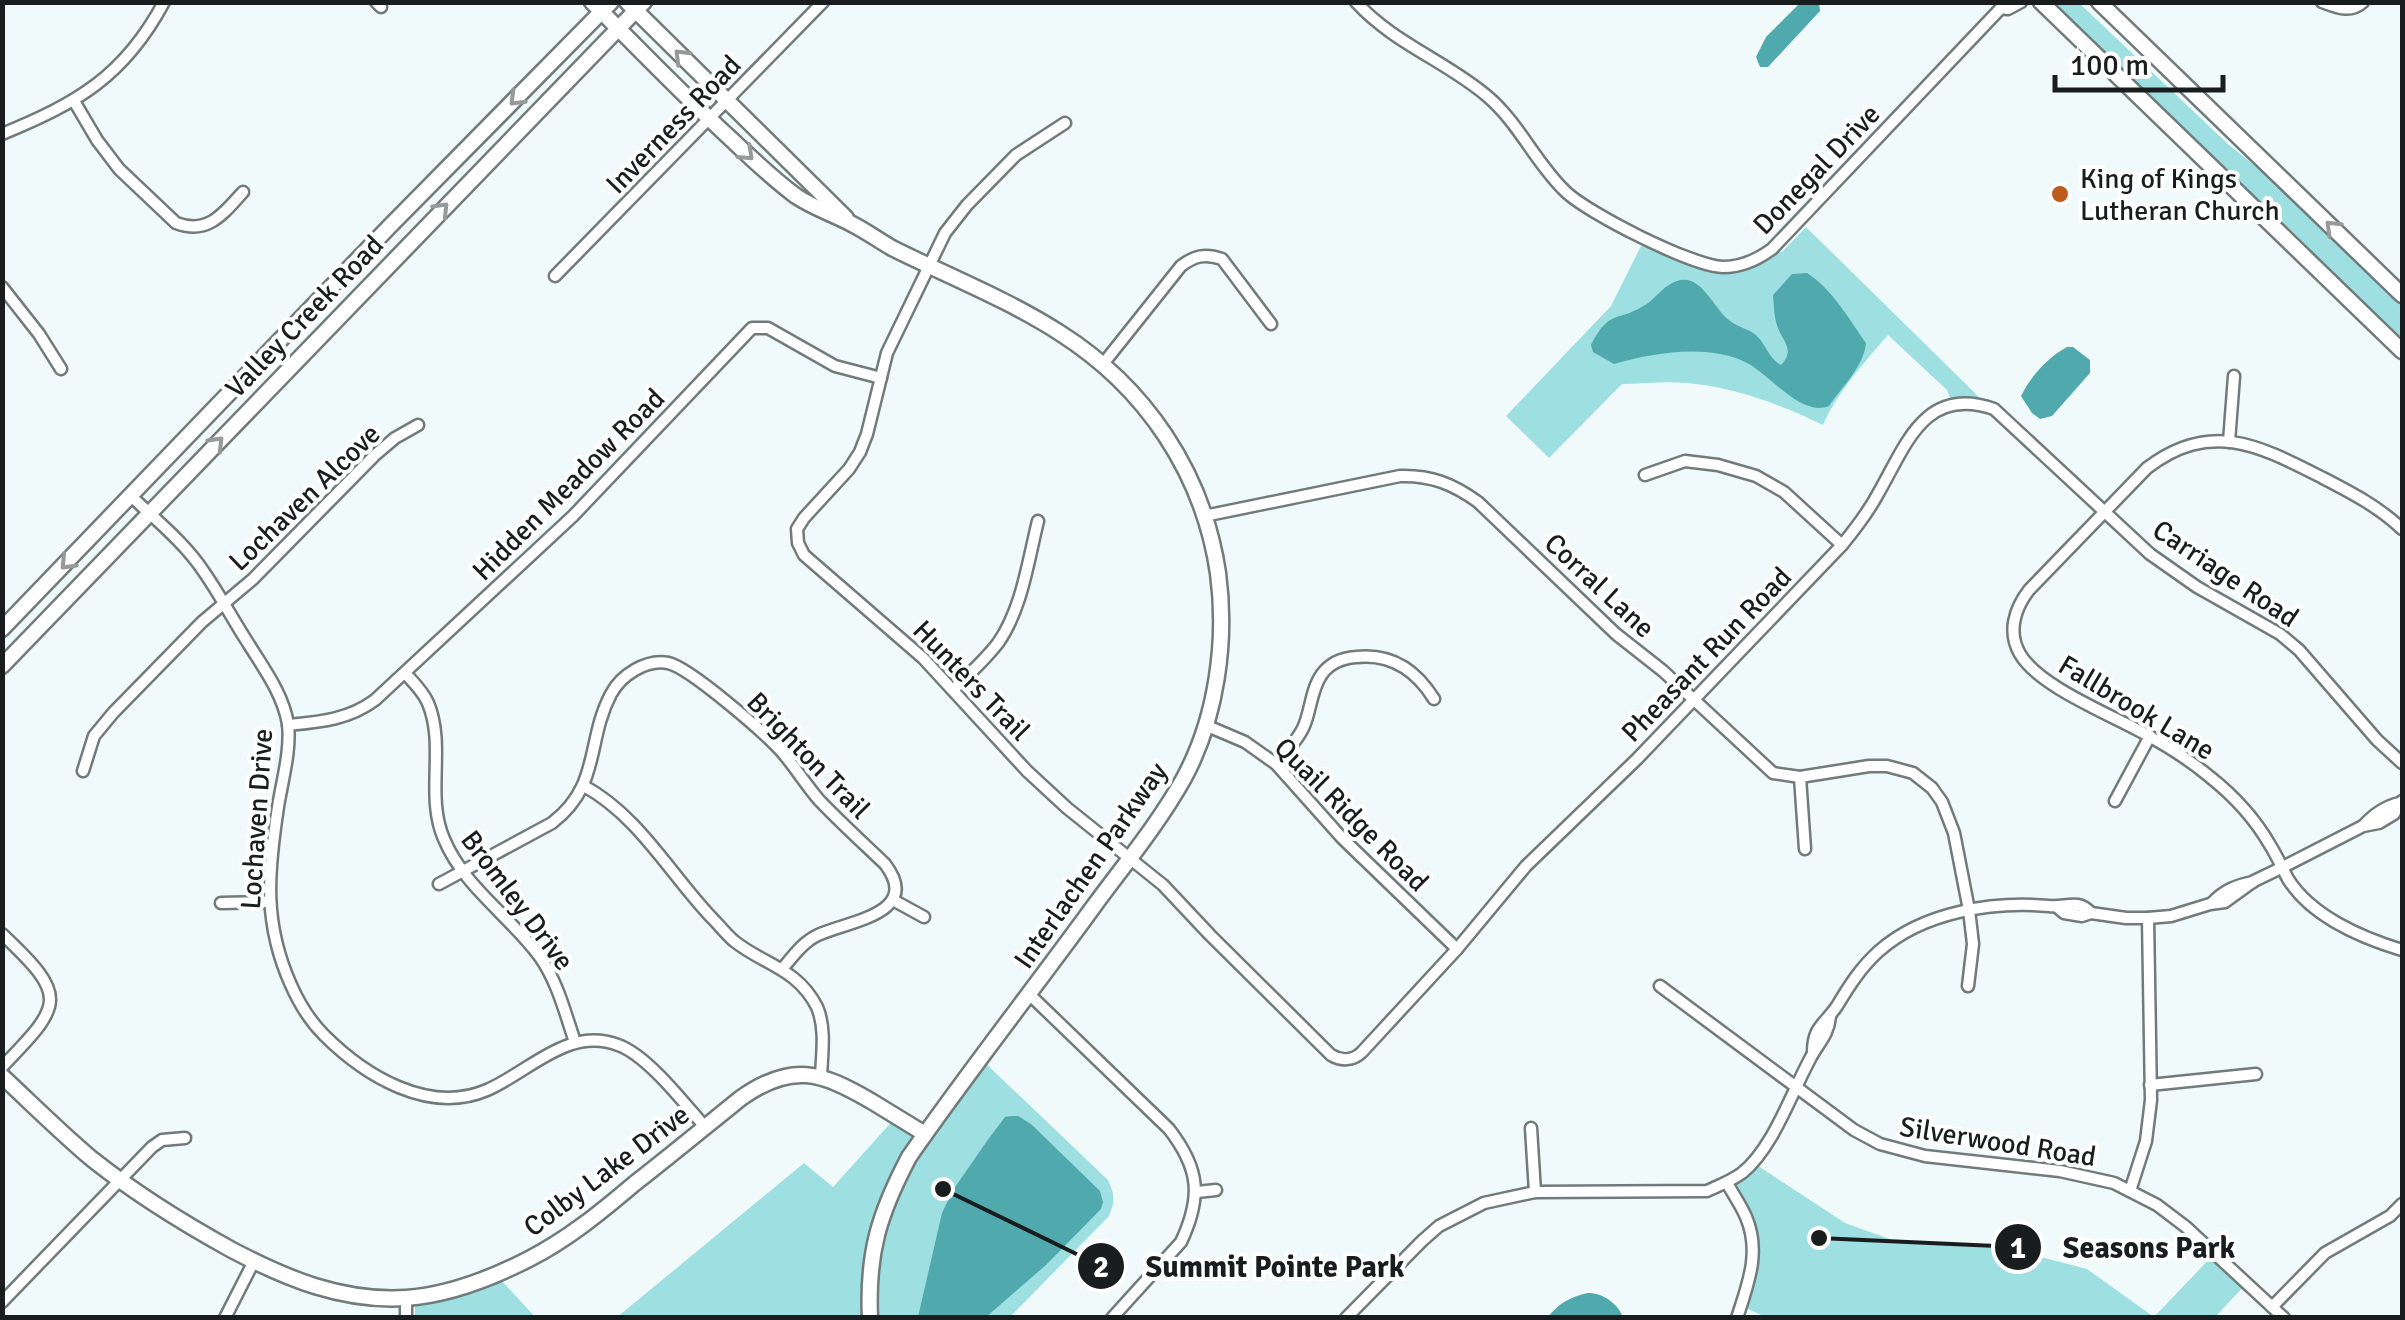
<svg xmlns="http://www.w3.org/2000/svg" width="2405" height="1320" font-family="Signika,sans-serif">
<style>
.green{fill:#9edfe1}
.water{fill:#4fa9ad}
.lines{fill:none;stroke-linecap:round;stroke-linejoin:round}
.street-casing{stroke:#727b7b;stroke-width:15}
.secondary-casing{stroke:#727b7b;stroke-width:19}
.street{stroke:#fff;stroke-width:10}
.secondary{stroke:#fff;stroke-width:14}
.oneway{stroke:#989999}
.poi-dot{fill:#bc5b1b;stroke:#fff;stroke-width:4}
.labels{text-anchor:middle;stroke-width:8;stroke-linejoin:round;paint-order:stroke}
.street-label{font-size:28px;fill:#191d1d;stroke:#fff}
.poi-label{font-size:28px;fill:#191d1d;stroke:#fff;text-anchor:start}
.leader{fill:none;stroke:#191d1d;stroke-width:4}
.callout-dot{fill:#191d1d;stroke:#fff;stroke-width:4}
.mark-label{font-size:30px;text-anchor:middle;font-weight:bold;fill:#fff}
.callout-label{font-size:30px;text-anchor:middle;font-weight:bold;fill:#191d1d;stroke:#fff;stroke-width:8;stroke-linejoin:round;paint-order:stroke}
</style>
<rect width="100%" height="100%" fill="#f1fafa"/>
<g class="green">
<polygon points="2053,3 2079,3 2229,145 2269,177 2402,305 2402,338"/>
<path d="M1806,227L1979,397L1950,398L1947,390L1888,335C1864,363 1838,391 1823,425C1779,404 1735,387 1686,383C1665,381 1643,384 1622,384L1549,458L1506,416L1611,306L1645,238L1695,260L1730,267L1772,249L1782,252Z"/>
<path d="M981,1059L1108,1180C1115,1194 1115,1202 1109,1216L1010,1317L616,1318L804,1163L833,1187L897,1116L925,1134Z"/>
<polygon points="1752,1162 1845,1223 1898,1242 2010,1249 2087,1269 2154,1317 2215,1253 2247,1283 2215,1317 1766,1317 1741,1306 1754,1250 1727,1183"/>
<polygon points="501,1280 535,1317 415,1318 415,1307 419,1303 471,1291"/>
</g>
<g class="water">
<polygon points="1801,2 1819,3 1820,11 1768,67 1760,67 1756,57 1766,37"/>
<path d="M1807,273C1832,289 1849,319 1866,343C1864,366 1842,387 1829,406C1800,418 1769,372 1743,361C1705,344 1653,353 1614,364L1593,352L1591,345C1610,308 1617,323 1645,305C1654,300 1660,290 1669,285C1699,265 1712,308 1729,320C1737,327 1749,329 1756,335C1766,344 1769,359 1781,365C1795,350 1784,343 1778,328C1774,318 1774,307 1773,295L1792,274Z"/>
<path d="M2067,347H2073L2090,360V373L2052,416L2040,419L2032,413L2021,396C2031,376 2047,358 2067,347Z"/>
<polygon points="1011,1116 1018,1116 1031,1124 1100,1191 1103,1202 1101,1209 1046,1265 986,1317 918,1317 942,1213 953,1190 987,1141 1005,1117"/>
<path d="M1588,1293C1603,1293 1617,1303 1623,1317H1548C1559,1303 1570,1297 1588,1293Z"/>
</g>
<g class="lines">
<defs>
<g id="street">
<polyline points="376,2 381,7"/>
<path d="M1356,2C1393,43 1446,61 1487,96C1519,123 1535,162 1565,191C1587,213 1692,266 1723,267C1741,267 1757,260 1772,249L2001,8L2008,9L2021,2"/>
<path d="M2322,2C2336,7 2350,14 2363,2"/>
<path d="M74,101L97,140L119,169L176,223C208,235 223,214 243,192"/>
<path d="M1065,123L1016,155L967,205L945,233L887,353L867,434L860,452L849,469L804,518L797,529L798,543L804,555L923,658L1027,771L1067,808L1163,885L1210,935L1331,1055C1341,1061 1353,1061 1362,1052L1457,949L1526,866L1637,759L1842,545C1856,528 1869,511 1879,492C1906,445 1925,385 1994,409L2150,554L2197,587L2280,634L2299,650L2377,740L2402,763"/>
<path d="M2,134C77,103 124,77 164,2"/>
<polyline points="555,276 823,2"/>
<polyline points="2,287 39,334 61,369"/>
<path d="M1103,364L1181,266C1194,256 1205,253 1222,259L1271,324"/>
<polyline points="2229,442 2234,376"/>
<polyline points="1645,475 1685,461 1718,465 1756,476 1784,492 1842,545"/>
<path d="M131,496C156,520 185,543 204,572C220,595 233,620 248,643C264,669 283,694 288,724C291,751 282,781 278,807C268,872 263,923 291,985C299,1003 310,1021 324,1035C365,1076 429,1115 487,1090C529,1072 568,1026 618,1045C647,1055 684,1103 705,1127"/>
<path d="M1204,516L1400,476C1431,475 1453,484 1478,502L1616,634L1663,671L1773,773L1800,777L1869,766H1887L1913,773L1932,788L1942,802L1954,833L1969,910L1973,944L1968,986"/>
<path d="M2402,529C2379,507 2352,493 2323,478C2260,446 2211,419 2147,468L2029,590C2015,608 2007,632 2020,654C2039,687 2112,715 2147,735C2169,747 2191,761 2210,777C2234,796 2255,819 2270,845C2277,856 2282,868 2288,879C2311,916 2362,938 2402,950"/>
<path d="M405,673C413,682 423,691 428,703C446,746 425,796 444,839C464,887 510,916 540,957C558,983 565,1013 575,1042"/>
<path d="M953,690C968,675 985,660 998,643C1022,609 1028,561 1038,521"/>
<path d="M288,725C319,722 348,720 375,700L573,516L752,328H768L835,366L881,378"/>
<polyline points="1205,725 1245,742 1276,764 1342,838 1457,949"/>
<path d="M1276,764C1286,752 1298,740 1304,726C1311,710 1311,689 1322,674C1330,663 1343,658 1356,657C1391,653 1416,670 1434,699"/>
<polyline points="83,771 94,736 113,713 202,622 253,579 375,455 395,438 418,425"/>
<polyline points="1800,777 1805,849"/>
<path d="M584,786C639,816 670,874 712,918C719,925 726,934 734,941C764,965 797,968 817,1007C826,1028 822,1054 821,1076"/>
<polyline points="2115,801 2150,736"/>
<path d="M2363,826C2373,815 2385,806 2400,803"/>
<path d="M439,884L552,823C601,786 586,741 611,694C621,675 646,659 668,663C689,667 765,733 782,752C795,767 806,785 819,800C840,822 863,843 885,864C923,914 848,921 818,935C803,942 793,956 783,968"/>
<polyline points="893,900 924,917"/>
<polyline points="221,903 269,902"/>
<path d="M2212,903C2224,890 2237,885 2253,882"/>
<polyline points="2057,907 2064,913 2082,916 2091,913 2126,918 2148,918 2171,916 2210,904 2225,902 2254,881 2283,867 2363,826 2379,823 2394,814 2402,801"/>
<path d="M2,934C69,997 63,1004 2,1067"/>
<polyline points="1660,986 1854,1130 1880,1144 1925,1156 2060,1171 2114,1183 2157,1205 2186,1227 2284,1318"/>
<path d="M1029,994L1169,1129C1200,1169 1202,1197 1181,1242L1112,1318"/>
<path d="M1813,1052C1813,1027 1824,1025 1837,1006C1849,986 1861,967 1879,951C1923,912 1992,901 2049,906C2065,908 2078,898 2091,913"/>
<polyline points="2150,1085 2256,1074"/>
<polyline points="1531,1128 1535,1192"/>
<path d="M1727,1183C1733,1194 1741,1205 1746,1217C1761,1252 1748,1284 1737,1318"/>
<polyline points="2130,1191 2146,1141 2151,1100 2148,918"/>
<polyline points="1197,1192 1216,1190"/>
<polyline points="2,1302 152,1147 162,1140 185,1138"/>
<polyline points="2272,1307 2325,1253 2390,1216 2402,1204"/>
<polyline points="225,1318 254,1261"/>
<polyline points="406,1318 406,1298"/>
<path d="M1346,1318L1422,1241L1439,1226L1484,1203L1535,1192L1707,1191C1718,1186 1731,1181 1742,1173C1773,1148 1791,1094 1810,1059C1818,1043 1828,1036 1830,1017"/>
</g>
<g id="secondary">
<path d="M592,2C638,48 683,95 731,139C752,159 773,179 796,196C814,208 833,214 852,224C866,231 878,240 892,248C948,276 1007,299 1060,333C1145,387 1203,472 1218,573C1227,640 1217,717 1184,778C1159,823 1125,864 1094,906C1033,990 968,1072 909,1157C879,1214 867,1253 870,1318"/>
<polyline points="627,2 846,218"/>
<polyline points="2041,2 2402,351"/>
<polyline points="2099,2 2402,295"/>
<polyline points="2,629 389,227 611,2"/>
<polyline points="2,666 644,2"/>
<path d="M2,1076C32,1104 61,1133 92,1159C136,1194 183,1223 232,1250C287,1279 343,1302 406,1298C447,1295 492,1278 529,1259C568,1239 601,1212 634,1184C670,1156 705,1127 741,1098C792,1062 821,1072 871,1101C889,1112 907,1123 925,1134"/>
</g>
</defs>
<use href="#street" class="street-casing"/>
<use href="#secondary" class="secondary-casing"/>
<use href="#street" class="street"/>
<use href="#secondary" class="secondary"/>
</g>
<defs><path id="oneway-chevron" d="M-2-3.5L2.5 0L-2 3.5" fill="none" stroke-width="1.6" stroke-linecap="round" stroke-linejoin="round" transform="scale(2.5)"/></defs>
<g class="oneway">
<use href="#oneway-chevron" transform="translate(681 56) rotate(-135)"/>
<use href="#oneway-chevron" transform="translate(516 99) rotate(135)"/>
<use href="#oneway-chevron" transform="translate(747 154) rotate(43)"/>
<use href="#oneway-chevron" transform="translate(442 209) rotate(-46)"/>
<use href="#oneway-chevron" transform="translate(2332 227) rotate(-136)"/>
<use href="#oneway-chevron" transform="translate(217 443) rotate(-46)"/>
<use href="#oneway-chevron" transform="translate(67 563) rotate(134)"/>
</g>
<circle class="poi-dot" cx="2060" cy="194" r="10"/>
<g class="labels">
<g class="street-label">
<text transform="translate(673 124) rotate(-46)" y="10">Inverness Road</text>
<text transform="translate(1816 169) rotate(-46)" y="10">Donegal Drive</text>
<text transform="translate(304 316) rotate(-46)" y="10">Valley Creek Road</text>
<text transform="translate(568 484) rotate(-45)" y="10">Hidden Meadow Road</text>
<text transform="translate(304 497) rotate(-44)" y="10">Lochaven Alcove</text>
<text transform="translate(2226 573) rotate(34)" y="10">Carriage Road</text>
<text transform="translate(1600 585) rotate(43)" y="10">Corral Lane</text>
<text transform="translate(1706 654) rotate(-46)" y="10">Pheasant Run Road</text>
<text transform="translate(972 680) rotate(46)" y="10">Hunters Trail</text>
<text transform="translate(2137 707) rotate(31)" y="10">Fallbrook Lane</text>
<text transform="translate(809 755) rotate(46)" y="10">Brighton Trail</text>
<text transform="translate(1352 814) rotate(45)" y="10">Quail Ridge Road</text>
<text transform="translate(256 819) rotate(-86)" y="10">Lochaven Drive</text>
<text transform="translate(1090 865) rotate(-55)" y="10">Interlachen Parkway</text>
<text transform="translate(518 900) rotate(53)" y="10">Bromley Drive</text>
<text transform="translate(1998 1141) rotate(9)" y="10">Silverwood Road</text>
<text transform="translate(606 1170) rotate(-37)" y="10">Colby Lake Drive</text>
</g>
<g class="poi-label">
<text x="2080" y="188">King of Kings<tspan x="2080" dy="32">Lutheran Church</tspan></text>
</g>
</g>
<path class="leader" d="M1819 1238L2018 1247M943 1189L1101 1266"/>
<g class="callout-dot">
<circle cx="1819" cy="1238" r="10"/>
<circle cx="943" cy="1189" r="10"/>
<circle cx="2018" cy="1247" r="25"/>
<circle cx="1101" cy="1266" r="25"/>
</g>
<g class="mark-label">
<text x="2018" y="1258">1</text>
<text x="1101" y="1277">2</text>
</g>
<g class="callout-label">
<text x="2149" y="1258">Seasons Park</text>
<text x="1275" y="1277">Summit Pointe Park</text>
</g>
<rect width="2405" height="1320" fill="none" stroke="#191d1d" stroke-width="10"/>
<path d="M2055 75v15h168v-15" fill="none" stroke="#191d1d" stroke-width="5"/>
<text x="2070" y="75" font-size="30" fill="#191d1d" stroke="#ffffff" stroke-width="8" paint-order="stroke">100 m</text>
</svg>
